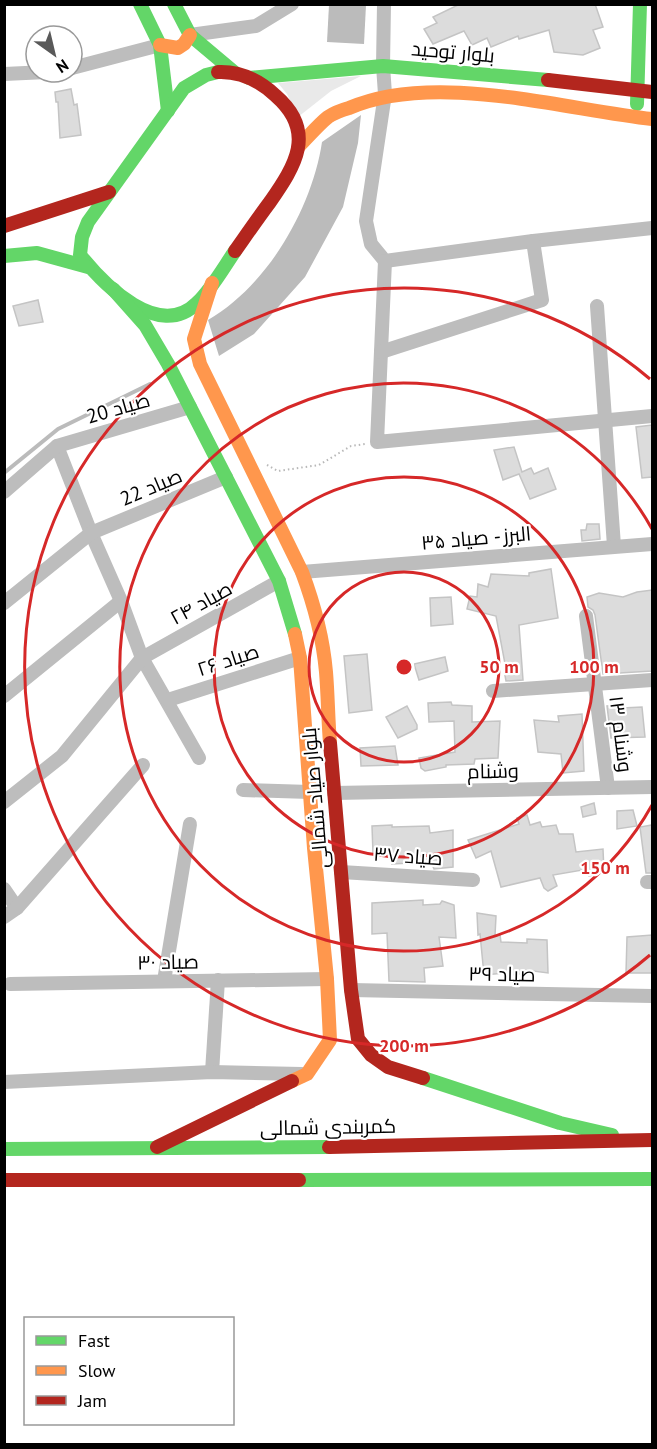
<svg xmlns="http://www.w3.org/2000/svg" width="657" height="1449" font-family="'PT Sans',Cairo,sans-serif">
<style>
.green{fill:#e9e9e9}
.water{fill:#bbb}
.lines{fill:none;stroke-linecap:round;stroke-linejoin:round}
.stream{stroke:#bbb;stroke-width:4}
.building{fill:#dcdcdc;stroke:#c4c4c4;stroke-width:1.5}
.path{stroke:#b8b8b8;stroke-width:2;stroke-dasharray:1.5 3;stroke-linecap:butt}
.street{stroke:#bdbdbd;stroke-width:14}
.fast{stroke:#63d668;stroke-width:14}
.slow{stroke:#ff974d;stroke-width:14}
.jam{stroke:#b3261e;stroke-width:14}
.ring{fill:none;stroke:#d62828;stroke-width:3}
.labels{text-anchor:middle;stroke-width:4.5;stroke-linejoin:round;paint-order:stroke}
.street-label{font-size:20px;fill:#000;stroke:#fff}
.centre{fill:#d62828;stroke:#fff;stroke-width:3}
.ring-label{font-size:18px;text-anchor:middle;font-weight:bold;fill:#d62828;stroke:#fff;stroke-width:4.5;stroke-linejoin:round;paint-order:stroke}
</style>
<rect width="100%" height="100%" fill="#fff"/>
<polygon class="green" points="361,76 331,91 298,117 287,94 278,83"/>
<g class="water">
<polygon points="329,5 366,5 364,44 327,42"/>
<path d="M361,115L358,143L343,207L305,277L254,334L219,356L208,320C267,286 312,209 322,142Z"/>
</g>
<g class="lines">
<polyline class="stream" points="4,473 58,429 150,384"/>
</g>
<g class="building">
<polygon points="460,4 595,4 603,27 593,30 600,48 583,55 554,52 549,30 519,39 518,36 491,47 487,38 472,45 464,31 433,44 424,29 437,23 433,17"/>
<polygon points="71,89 74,105 77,104 81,135 60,138 58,102 56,102 55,92"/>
<polygon points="38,300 43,322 19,326 13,306"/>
<polygon points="652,425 652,477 642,478 636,427"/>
<polygon points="514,447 522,472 531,468 534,474 548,468 556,489 530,499 519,474 503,480 494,450"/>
<polygon points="587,524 599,524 600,539 582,541 581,530 586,530"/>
<polygon points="551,569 558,618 519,625 523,680 506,681 504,670 506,669 496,616 467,609 470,596 477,597 478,584 488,587 491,574 529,576 529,573"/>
<polygon points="652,590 652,671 603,674 595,615 593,610 588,607 587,597 599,593 623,597 637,592"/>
<polygon points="451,597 453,624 431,626 430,598"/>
<polygon points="367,654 372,710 349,713 344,656"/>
<polygon points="445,657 448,671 419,680 414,664"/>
<polygon points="451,702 452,705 472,706 472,722 500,721 498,758 475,759 474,764 446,765 446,767 425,771 421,768 419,758 455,752 454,721 429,722 428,703"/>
<polygon points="622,705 622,708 642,707 645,737 611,738 607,706"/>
<polygon points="407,706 417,725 417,729 398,738 386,717"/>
<polygon points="582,714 584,771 563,773 561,754 538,752 534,720 559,722 558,716"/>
<polygon points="395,746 398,765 361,766 360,748"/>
<polygon points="594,803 596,814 583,817 581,807"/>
<polygon points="633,810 637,826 617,829 617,811"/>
<polygon points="527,815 530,825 540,822 542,827 556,825 559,834 573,834 576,852 603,849 604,872 589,876 588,869 553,875 557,886 548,891 544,888 540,878 501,887 491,851 476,858 468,840 519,824 517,818"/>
<polygon points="392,825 392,827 429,826 430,833 453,830 453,867 434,869 431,862 392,864 393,854 373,854 372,826"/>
<polygon points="652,825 652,873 646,873 640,827"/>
<polygon points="423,900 423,905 440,904 442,901 454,905 456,938 439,937 443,966 424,968 425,982 389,981 387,933 372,934 372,903"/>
<polygon points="477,913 496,916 495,936 500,935 501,942 527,943 527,939 547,940 548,973 526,970 526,973 505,976 505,973 484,975 480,934 478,935"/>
<polygon points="652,935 652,973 626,973 627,937"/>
</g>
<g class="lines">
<polyline class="path" points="267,465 278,471 319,465 351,446 365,444"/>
<g class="street">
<polyline points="384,4 383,66 385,94 366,221 371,244 385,261 533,241 652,228"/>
<polyline points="190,35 256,26 292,4"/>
<polyline points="72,68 160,45"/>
<polyline points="4,74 47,72"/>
<polyline points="385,261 377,442 652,416"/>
<polyline points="597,306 614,546"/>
<polyline points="381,352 542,300 533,241"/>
<polyline points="57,446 91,533 121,601 142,658 199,758"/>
<polyline points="4,492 57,446 190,407"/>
<polyline points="302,572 652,544"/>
<polyline points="4,603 91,533 226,477"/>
<polyline points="586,616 608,788"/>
<polyline points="493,691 652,680"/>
<polyline points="4,696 121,601"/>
<polyline points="168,700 300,658"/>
<polyline points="243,790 310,792"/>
<polyline points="334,793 652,787"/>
<polyline points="4,802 62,756 142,658 279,581"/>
<polyline points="341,872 473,880"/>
<polyline points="647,882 652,882"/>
<polyline points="4,889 17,908"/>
<polyline points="4,917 17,908 143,765"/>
<polyline points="164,981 190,824"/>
<polyline points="10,984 327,979"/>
<polyline points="351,990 652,996"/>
<polyline points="212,1072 218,980"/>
<polyline points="4,1082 212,1072 302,1074"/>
</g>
<g class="fast">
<polyline points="140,4 160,45 168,111"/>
<polyline points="174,4 190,35 234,72"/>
<path d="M218,72L206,75L184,88L88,222L82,237L80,255C104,285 159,341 197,303C211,290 224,267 235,251"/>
<polyline points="249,78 383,66 548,80"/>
<polyline points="637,104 640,4"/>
<polyline points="4,256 37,253 88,267"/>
<polyline points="113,289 145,325 168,364 279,581 295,634"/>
<polyline points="423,1078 560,1123 612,1135"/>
<polyline points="4,1149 329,1147"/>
<polyline points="299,1180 652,1179"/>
</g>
<g class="slow">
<polyline points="160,45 178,48 184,44 190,35"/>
<path d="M299,146C308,137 318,125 328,117C334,113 342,110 349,108C434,71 562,109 652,119"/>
<path d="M212,283L194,339L200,364L302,572C314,604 323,638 326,672C328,696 328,719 330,743"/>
<polyline points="292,1081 307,1074 330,1040 327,979 314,848 300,658 295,634"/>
</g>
<g class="jam">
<path d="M218,72C241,71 259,80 276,96C317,132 295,166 270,202C258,218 247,234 235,251"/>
<polyline points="548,80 652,92"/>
<polyline points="4,226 109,192"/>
<polyline points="330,743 351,990 358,1039 371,1055 388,1067 423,1078"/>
<polyline points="157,1147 292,1081"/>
<polyline points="329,1147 652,1140"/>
<polyline points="4,1180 299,1180"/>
</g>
</g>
<g class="ring">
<circle cx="404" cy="667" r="95"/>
<circle cx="404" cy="667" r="190"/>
<path d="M652 805A284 284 0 1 1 652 529"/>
<path d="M650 955A379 379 0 1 1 650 379"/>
</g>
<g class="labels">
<g class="street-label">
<text transform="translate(453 52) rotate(5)" y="7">بلوار توحید</text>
<text transform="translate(118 408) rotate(-16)" y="7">صیاد 20</text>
<text transform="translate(151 487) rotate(-23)" y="7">صیاد 22</text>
<text transform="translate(476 538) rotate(-5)" y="7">البرز - صیاد ۳۵</text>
<text transform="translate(201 603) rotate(-29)" y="7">صیاد ۲۴</text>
<text transform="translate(228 660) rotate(-18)" y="7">صیاد ۲۶</text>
<text transform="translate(621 734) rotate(83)" y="7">وشنام ۱۳</text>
<text transform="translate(493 771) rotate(-1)" y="7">وشنام</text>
<text transform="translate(315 798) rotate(-95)" y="7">بلوار صیاد شمالی</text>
<text transform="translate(408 856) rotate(4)" y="7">صیاد ۳۷</text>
<text transform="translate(168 962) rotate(-1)" y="7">صیاد ۳۰</text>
<text transform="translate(502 974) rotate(1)" y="7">صیاد ۳۹</text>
<text transform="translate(328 1127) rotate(-1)" y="7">کمربندی شمالی</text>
</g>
</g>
<circle cx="404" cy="667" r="9" class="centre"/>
<g class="ring-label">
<text x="499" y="673">50 m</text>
<text x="594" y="673">100 m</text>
<text x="605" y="874">150 m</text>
<text x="404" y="1052">200 m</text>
</g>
<rect width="657" height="1449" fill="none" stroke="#000000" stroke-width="12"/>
<rect x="24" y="1317" width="210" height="108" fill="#ffffff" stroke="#999999" stroke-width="1.5"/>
<rect x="36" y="1336" width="30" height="9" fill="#63d668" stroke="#999999" stroke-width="1.5"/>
<text x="78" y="1347" font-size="18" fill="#000000">Fast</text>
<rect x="36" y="1366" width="30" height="9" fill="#ff974d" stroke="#999999" stroke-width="1.5"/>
<text x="78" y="1377" font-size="18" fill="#000000">Slow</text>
<rect x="36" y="1396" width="30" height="9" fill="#b3261e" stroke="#999999" stroke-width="1.5"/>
<text x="78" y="1407" font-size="18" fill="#000000">Jam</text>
<g transform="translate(54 54) rotate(146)"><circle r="28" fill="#ffffff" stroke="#999999" stroke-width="1.5"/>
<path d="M0-4.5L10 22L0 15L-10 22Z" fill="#595959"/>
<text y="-9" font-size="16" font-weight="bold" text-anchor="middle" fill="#000000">N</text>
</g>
</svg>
